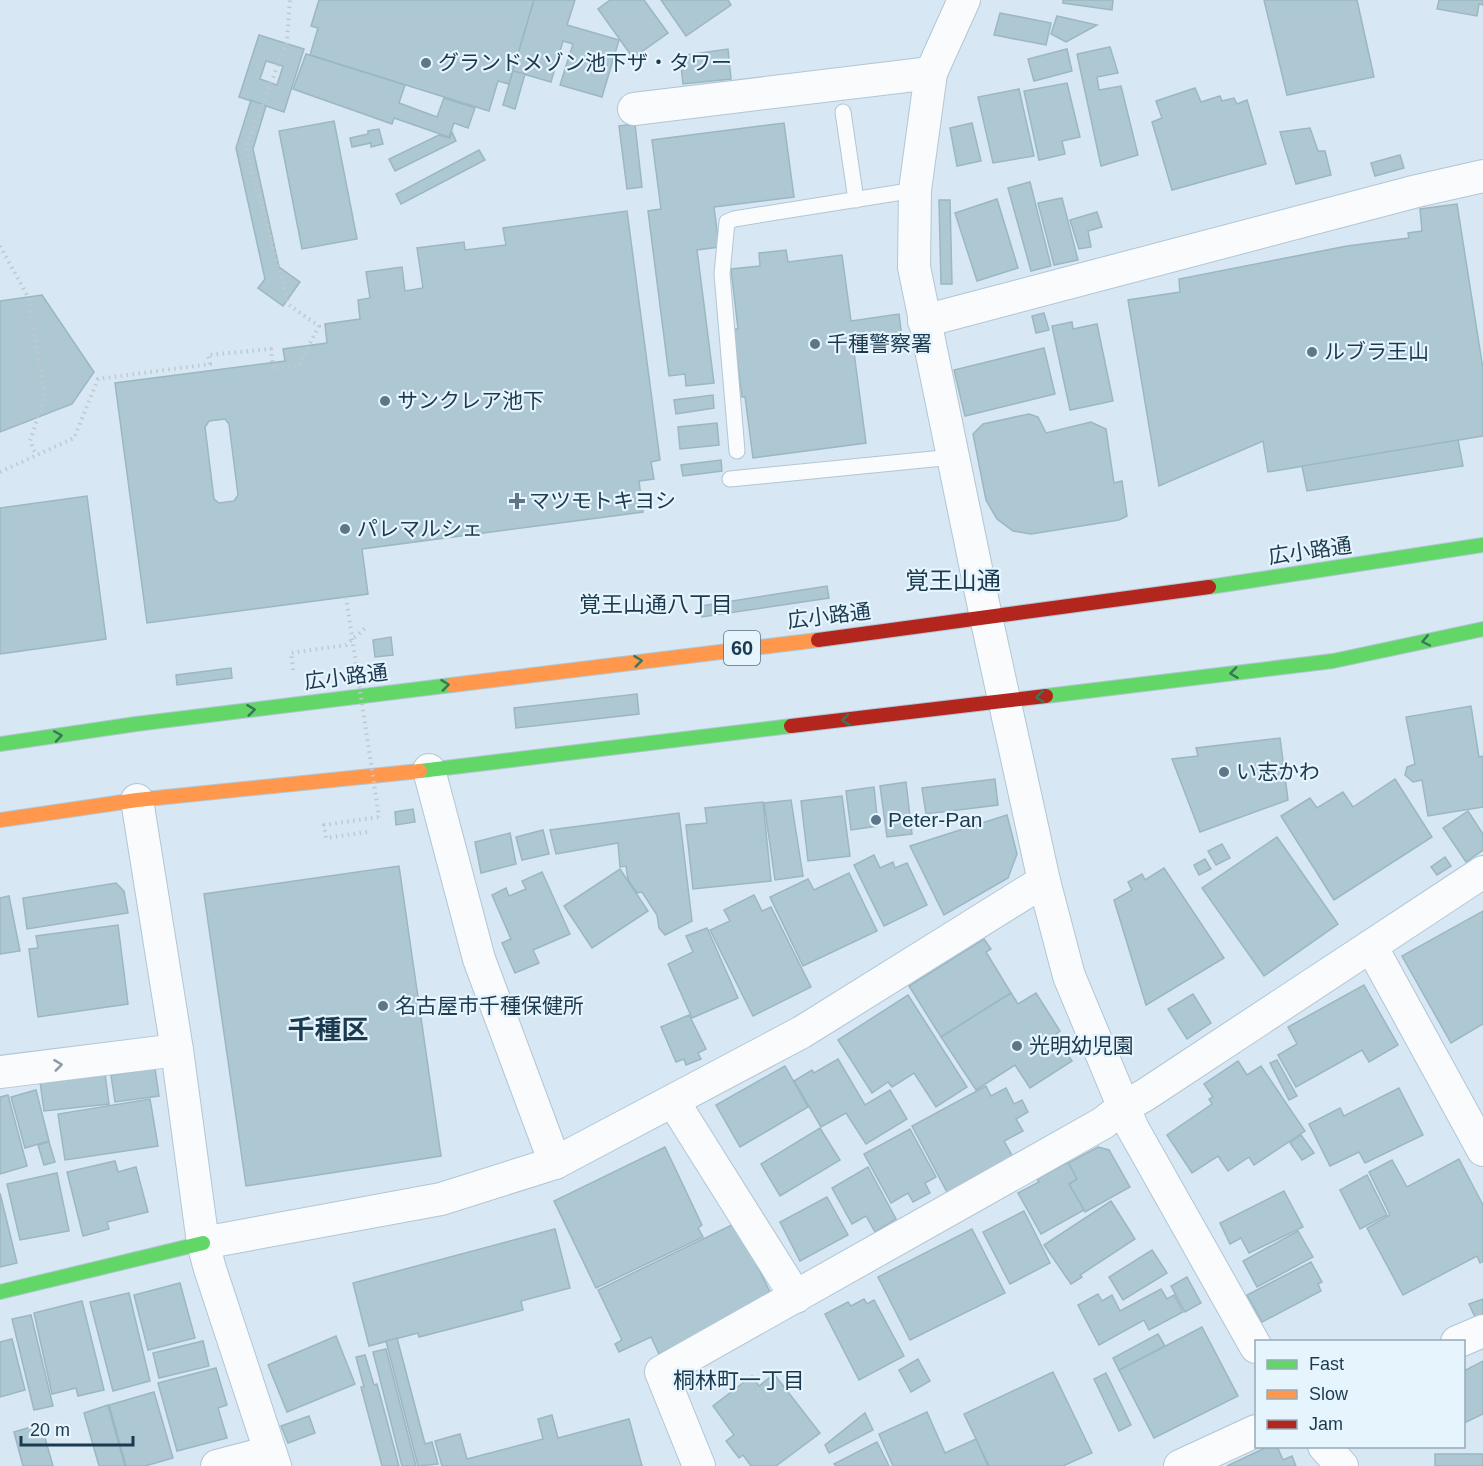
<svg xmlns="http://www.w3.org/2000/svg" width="1483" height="1466" font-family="Helvetica,'Noto Sans JP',sans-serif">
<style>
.building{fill:#aec8d3;stroke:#9bb7c2;stroke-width:1.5;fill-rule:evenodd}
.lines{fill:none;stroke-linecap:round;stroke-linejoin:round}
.lane-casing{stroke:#b1c6d5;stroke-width:17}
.street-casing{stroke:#b1c6d5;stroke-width:34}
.fast-casing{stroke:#b1c6d5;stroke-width:16}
.slow-casing{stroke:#b1c6d5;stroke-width:16}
.jam-casing{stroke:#b1c6d5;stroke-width:16}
.path{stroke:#bfc9ce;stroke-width:4;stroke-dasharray:1.5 4.5;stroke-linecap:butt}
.lane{stroke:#f9fbfd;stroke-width:15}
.street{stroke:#f9fbfd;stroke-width:32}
.fast{stroke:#63d668;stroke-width:14}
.slow{stroke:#ff974d;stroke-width:14}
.jam{stroke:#b3261e;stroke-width:14}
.path-bridge{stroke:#bfc9ce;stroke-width:4;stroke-dasharray:1.5 4.5;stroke-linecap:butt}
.oneway{stroke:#387859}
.oneway2{stroke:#8a9aa6}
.poi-dot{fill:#5d7788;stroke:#e6f4fe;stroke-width:2}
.labels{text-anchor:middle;stroke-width:4.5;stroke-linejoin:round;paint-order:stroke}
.shield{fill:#e6f4fe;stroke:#587284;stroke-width:1.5}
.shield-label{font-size:20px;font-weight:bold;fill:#1b3a4f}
.poi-label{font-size:21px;fill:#1b3a4f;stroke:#e6f4fe;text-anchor:start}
.street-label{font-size:21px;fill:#1b3a4f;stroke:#e6f4fe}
.neighbourhood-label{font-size:22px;fill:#1b3a4f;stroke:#e6f4fe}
.quarter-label{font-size:24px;fill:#1b3a4f;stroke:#e6f4fe}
.district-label{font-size:27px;font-weight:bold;fill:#1b3a4f;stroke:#e6f4fe}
</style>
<rect width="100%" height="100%" fill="#d7e7f3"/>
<g class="building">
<polygon points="319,0 534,0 509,84 498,81 489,111 310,55 318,28 311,26"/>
<polygon points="534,0 575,0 567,25 619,40 602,97 560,85 573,44 563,41 551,82 513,71"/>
<polygon points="610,0 644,0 668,33 633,58 598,9"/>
<polygon points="661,0 728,0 731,5 686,36"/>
<polygon points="1063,0 1113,0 1112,10 1063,3"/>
<polygon points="1264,0 1357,0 1374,77 1287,95"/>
<polygon points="1439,0 1483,0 1483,5 1479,4 1477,16 1437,9"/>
<polygon points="1000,13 1051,23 1046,45 994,35"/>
<polygon points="1057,16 1097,25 1066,42 1051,34"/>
<path d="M259,35L304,49L284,112L239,97ZM266,61L283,66L277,85L260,79Z"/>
<polygon points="1110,47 1118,73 1097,77 1099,90 1121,86 1138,155 1101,166 1077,54"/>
<polygon points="728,49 731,79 683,84 680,56"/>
<polygon points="1067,49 1072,71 1034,81 1028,59"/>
<polygon points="306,54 405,85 399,103 437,117 444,98 475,108 468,128 454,123 449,137 394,118 392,124 293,89"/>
<polygon points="513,71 525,74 515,109 503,105"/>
<polygon points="1067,83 1080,137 1062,141 1065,154 1039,160 1024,91"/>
<polygon points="1195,88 1201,102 1220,96 1222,101 1234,98 1237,104 1247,100 1266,164 1172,190 1152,122 1162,118 1156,101"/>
<polygon points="1019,89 1034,156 993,163 978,97"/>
<polygon points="251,100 266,106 253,149 279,267 300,282 283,306 258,288 265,279 236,148"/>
<polygon points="334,121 357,239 302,249 279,131"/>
<polygon points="784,123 794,197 714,207 719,247 697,250 714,383 686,386 685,374 669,376 648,211 661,209 652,140"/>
<polygon points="972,123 981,161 957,166 950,128"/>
<polygon points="635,124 642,187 627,189 619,126"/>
<polygon points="1310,128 1318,151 1325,151 1331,175 1296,184 1280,132"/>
<polygon points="379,129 383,144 371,147 371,143 352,147 350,138 368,134 368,131"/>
<polygon points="452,132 456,141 395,171 389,159 439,135 450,138"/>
<polygon points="479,150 485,160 401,204 396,194"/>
<polygon points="1400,155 1404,168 1375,176 1371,163"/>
<polygon points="1030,182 1051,266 1031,271 1008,188"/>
<polygon points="1062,198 1078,260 1054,265 1038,203"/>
<polygon points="997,199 1018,268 977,281 955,213"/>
<polygon points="939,200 950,200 952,284 941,284"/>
<polygon points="1457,204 1483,369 1483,436 1268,472 1263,441 1159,486 1128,300 1180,292 1179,279 1347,246 1409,238 1408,233 1422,231 1420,209"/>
<path d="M627,211L660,460L651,462L654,479L639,481L643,512L362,549L368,594L147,623L115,383L285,361L283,349L327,343L325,324L360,319L358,300L370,298L366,272L402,267L405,291L423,288L417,248L464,242L465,250L506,245L503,228ZM225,419L229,424L238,495L234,501L219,503L214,499L205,427L209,421Z"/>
<polygon points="1097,212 1102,227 1088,231 1091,247 1079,249 1070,220"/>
<polygon points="786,250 788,262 842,255 851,321 899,314 902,339 853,345 866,443 753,458 745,397 742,397 733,329 738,329 731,269 760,266 759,253"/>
<polygon points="42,295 94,372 72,404 0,432 0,301"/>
<polygon points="1044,313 1049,330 1036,333 1032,316"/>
<polygon points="1072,322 1073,329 1097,324 1113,401 1070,410 1052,326"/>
<polygon points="1044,348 1055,394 965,416 954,370"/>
<polygon points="713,395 714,408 676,414 674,400"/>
<polygon points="1029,414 1038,417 1046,433 1091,422 1106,429 1114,483 1122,481 1127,516 1119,520 1031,534 1013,531 997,519 986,500 973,434 983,424"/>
<polygon points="717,423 719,445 680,449 678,427"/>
<polygon points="1458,440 1463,466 1307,491 1302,466"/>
<polygon points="721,460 722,471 683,476 681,465"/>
<polygon points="87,496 106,639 0,654 0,508"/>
<polygon points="827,586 829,598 702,617 700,606"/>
<polygon points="391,637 393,655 375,657 373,640"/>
<polygon points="231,668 232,678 177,685 176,675"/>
<polygon points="637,694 639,714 516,728 514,708"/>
<polygon points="1471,706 1479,757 1483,756 1483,807 1428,816 1422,780 1413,782 1405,775 1407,767 1415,764 1406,717"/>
<polygon points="1280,738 1288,800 1200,832 1172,759 1198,756 1196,748"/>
<polygon points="995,779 998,805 926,814 922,788"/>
<polygon points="1395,779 1432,837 1334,900 1281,816 1310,798 1317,808 1343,792 1353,807"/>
<polygon points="906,782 912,834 887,837 880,786"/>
<polygon points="874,787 878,826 851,830 846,791"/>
<polygon points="842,796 850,856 808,861 801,801"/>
<polygon points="791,800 803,876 775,880 764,803"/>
<polygon points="763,802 771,881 693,889 686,825 707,823 705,808"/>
<polygon points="413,809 415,822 396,825 395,812"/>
<polygon points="1468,811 1483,834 1483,850 1466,862 1443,828"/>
<polygon points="679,813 692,921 665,935 659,928 657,915 642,892 637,893 628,880 626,866 620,867 618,843 556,854 550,830"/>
<polygon points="1007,815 1017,854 1008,878 944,915 910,846"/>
<polygon points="543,830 549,854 522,860 516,837"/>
<polygon points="510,833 516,864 481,873 475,842"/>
<polygon points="1277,837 1338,924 1264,976 1202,888"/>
<polygon points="1222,844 1230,858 1216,865 1208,851"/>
<polygon points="874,855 880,868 893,862 895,868 907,863 927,905 884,926 854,865"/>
<polygon points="1445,857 1451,866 1437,875 1431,867"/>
<polygon points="1205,859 1211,869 1199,875 1194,865"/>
<polygon points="399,866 441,1156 246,1186 204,894"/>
<polygon points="1164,868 1224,958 1146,1005 1114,900 1132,890 1128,882 1142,874 1145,880"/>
<polygon points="620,869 648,911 592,948 564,906"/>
<polygon points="542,872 570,934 533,950 539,963 515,973 502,943 511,939 492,895 506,888 509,896 526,889 522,881"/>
<polygon points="849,873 877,931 803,966 770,897 808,879 814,890"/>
<polygon points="116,883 124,891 128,913 27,929 23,898"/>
<polygon points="754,895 762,911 771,907 811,987 753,1016 710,930 730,921 724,910"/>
<polygon points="9,896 20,951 0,954 0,898"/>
<polygon points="1483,911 1483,1024 1451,1043 1402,956"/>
<polygon points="118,925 128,1004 38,1017 29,949 38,948 36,936"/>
<polygon points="707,928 738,998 692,1018 668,964 693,952 686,936"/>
<polygon points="984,939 991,949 986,952 1011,993 941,1037 909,986"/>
<polygon points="1364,985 1398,1045 1369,1062 1362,1050 1296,1087 1278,1055 1297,1044 1288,1027"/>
<polygon points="1011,993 1018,1004 1036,993 1060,1031 1055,1035 1072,1061 1030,1088 1015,1065 976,1090 941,1037"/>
<polygon points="1193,994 1211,1023 1187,1039 1168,1009"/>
<polygon points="908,995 967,1087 936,1107 914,1073 892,1087 888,1082 872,1093 838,1040"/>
<polygon points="689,1015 706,1049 698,1053 701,1059 686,1065 684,1059 676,1062 661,1027"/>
<polygon points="838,1059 865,1105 890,1090 907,1119 866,1144 846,1113 821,1127 794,1081 812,1070 814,1073"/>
<polygon points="1277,1060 1297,1096 1289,1100 1270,1063"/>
<polygon points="1238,1061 1247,1075 1261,1066 1305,1131 1254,1165 1249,1157 1228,1171 1218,1156 1192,1173 1167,1135 1212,1104 1209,1099 1213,1097 1204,1084"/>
<polygon points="785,1066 808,1107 740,1147 716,1105"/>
<polygon points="155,1068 159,1096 115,1102 111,1075"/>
<polygon points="105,1074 109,1104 44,1111 40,1082"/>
<polygon points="986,1086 991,1096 1006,1088 1014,1104 1022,1100 1028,1112 1016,1119 1023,1131 1004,1141 1014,1159 948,1194 912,1126"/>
<polygon points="1399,1088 1423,1135 1365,1163 1359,1152 1330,1166 1309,1124 1340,1108 1344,1116"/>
<polygon points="36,1090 49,1141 25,1148 11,1097"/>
<polygon points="8,1095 27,1166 0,1174 0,1097"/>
<polygon points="150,1099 158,1146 65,1160 58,1114"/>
<polygon points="820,1128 840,1160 780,1196 761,1164"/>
<polygon points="910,1129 936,1177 925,1183 930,1193 913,1202 908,1193 891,1203 864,1154"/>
<polygon points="1301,1135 1314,1153 1302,1160 1290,1143"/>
<polygon points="49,1142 55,1162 44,1165 38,1145"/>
<polygon points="665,1147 702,1225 698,1228 703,1237 596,1288 554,1201"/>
<polygon points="1098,1147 1109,1150 1130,1187 1085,1212 1069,1184 1077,1179 1068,1163"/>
<polygon points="1459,1159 1483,1205 1483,1261 1480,1263 1477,1256 1403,1295 1367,1228 1390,1215 1369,1172 1392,1160 1407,1187"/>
<polygon points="115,1161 118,1172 136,1167 148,1212 107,1222 109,1229 83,1236 67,1172"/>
<polygon points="1068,1162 1077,1179 1069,1184 1084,1210 1041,1234 1018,1193 1039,1182 1037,1179"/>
<polygon points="868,1167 896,1219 875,1232 866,1216 852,1224 832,1188"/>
<polygon points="57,1173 69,1231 20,1240 7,1184"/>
<polygon points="1367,1175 1387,1215 1360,1229 1340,1190"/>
<polygon points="1284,1191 1303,1227 1249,1253 1241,1238 1230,1244 1220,1223"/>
<polygon points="0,1193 17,1263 0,1267"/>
<polygon points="827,1197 848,1235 800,1261 780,1222"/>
<polygon points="1111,1201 1135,1239 1080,1275 1082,1277 1071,1284 1044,1245"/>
<polygon points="1024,1211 1050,1263 1010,1284 983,1232"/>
<polygon points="736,1223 773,1298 659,1354 651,1337 619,1352 615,1344 622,1340 598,1290"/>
<polygon points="555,1229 570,1288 521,1301 523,1310 419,1337 418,1333 369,1346 353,1283"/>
<polygon points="972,1229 1005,1293 910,1340 878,1277"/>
<polygon points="1298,1231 1313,1257 1257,1287 1243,1261"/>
<polygon points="1152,1250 1167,1273 1123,1300 1109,1277"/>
<polygon points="1311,1262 1322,1282 1318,1284 1321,1291 1262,1322 1247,1295"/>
<polygon points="1187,1277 1201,1303 1185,1312 1171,1286"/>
<polygon points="180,1283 195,1338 148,1350 134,1295"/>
<polygon points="1161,1289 1167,1299 1174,1295 1183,1312 1149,1330 1144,1320 1099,1345 1078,1305 1098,1294 1102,1301 1112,1295 1120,1311"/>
<polygon points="129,1293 150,1381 113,1391 90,1302"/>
<polygon points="864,1299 867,1304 874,1300 904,1356 859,1380 825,1314 848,1302 851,1306"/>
<polygon points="1483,1299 1483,1314 1475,1317 1469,1304"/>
<polygon points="82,1301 104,1390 78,1396 76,1388 52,1394 34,1313"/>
<polygon points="31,1315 53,1406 34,1410 12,1319"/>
<polygon points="1202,1327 1238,1396 1154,1438 1119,1370"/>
<polygon points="1158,1334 1165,1346 1119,1370 1113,1358"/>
<polygon points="336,1336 355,1384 287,1412 268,1365"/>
<polygon points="397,1338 425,1444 432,1442 438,1464 418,1466 386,1341"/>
<polygon points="12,1339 25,1390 0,1397 0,1342"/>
<polygon points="203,1341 209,1366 159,1378 153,1353"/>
<polygon points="386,1349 416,1466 402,1466 373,1352"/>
<polygon points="365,1355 374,1385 377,1384 399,1466 382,1466 361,1387 364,1387 356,1357"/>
<polygon points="918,1359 930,1381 911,1392 899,1370"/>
<polygon points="1483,1361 1483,1414 1464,1423 1464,1371"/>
<polygon points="216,1368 227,1405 218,1408 227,1438 177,1451 158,1383"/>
<polygon points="1053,1372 1092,1453 1063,1466 989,1466 964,1414"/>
<polygon points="1106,1373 1131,1425 1119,1431 1094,1379"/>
<polygon points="774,1374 820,1433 776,1466 751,1466 743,1455 739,1458 726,1441 734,1435 713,1406 752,1376 759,1386"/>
<polygon points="154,1392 173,1458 145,1466 126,1466 109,1405"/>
<polygon points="108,1405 125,1466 99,1466 84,1413"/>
<polygon points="927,1412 945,1453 976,1439 988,1466 893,1466 879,1434"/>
<polygon points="865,1413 873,1430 829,1453 825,1445"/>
<polygon points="552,1415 558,1438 629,1419 642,1466 442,1466 435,1441 460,1434 467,1459 543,1439 538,1419"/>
<polygon points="309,1416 315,1433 288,1443 281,1426"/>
<polygon points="41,1424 53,1466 23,1466 14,1432"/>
<polygon points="877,1442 889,1466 836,1466 834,1464"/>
<polygon points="1269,1446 1277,1446 1283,1460 1292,1456 1296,1466 1227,1466"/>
<rect x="1435" y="1454" width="48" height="12"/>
</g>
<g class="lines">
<defs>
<g id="lane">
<polyline points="843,112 856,200"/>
<polyline points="737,451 722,274 727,222 734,219 915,190"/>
<polyline points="730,479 953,457"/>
</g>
<g id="street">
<polyline points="964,0 931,73 915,190 914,267 986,617 1044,881 1069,976 1132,1127 1256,1347"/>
<polyline points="634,109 931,73"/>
<polyline points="924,321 1417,191 1483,176"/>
<polyline points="429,770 479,959 555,1163"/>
<polyline points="137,800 177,1050 203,1243 210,1269 275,1466"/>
<polyline points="1371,946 1483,1150"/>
<polyline points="0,1072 177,1050"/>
<polyline points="673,1101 796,1297"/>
<polyline points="203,1243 441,1199 555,1163 802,1032 1044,881"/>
<polyline points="1457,1342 1483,1331"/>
<polyline points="1324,1446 1342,1466"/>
<polyline points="217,1466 270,1452"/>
<polyline points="699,1466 661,1372 1103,1123 1125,1106 1145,1095 1483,872"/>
<polyline points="1180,1466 1256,1431"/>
</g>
<g id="fast">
<polyline points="1209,587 1483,545"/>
<polyline points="1046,696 1333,661 1483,629"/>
<polyline points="0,744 136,724 452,685"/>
<polyline points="420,771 791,726"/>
<polyline points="0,1292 203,1243"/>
</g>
<g id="slow">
<polyline points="452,685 818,640"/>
<polyline points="0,820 137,800 420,771"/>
</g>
<g id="jam">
<polyline points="818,640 1209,587"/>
<polyline points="791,726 1046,696"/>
</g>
</defs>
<use href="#lane" class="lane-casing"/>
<use href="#street" class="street-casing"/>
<use href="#fast" class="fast-casing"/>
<use href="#slow" class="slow-casing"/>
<use href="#jam" class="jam-casing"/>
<g class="path">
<polyline points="0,246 28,297 45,396 30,441 36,455"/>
<polyline points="0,472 74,438 98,379 210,364 208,355 271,349 273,369 298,366 319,326 289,305 246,148 287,41 290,0"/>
<polyline points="293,670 291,653 346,645 366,627"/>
<polyline points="367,832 326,838 324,825 379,817"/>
</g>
<use href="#lane" class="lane"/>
<use href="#street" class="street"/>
<use href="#fast" class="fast"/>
<use href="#slow" class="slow"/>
<use href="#jam" class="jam"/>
<polyline class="path-bridge" points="346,597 379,817"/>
</g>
<defs><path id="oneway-chevron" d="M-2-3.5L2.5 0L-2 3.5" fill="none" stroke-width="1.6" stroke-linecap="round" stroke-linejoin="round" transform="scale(1.5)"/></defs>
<g class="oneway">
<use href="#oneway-chevron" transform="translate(1426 641) rotate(168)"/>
<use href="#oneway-chevron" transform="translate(638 661) rotate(-7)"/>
<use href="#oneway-chevron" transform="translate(1234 673) rotate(173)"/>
<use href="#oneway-chevron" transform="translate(445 685) rotate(-7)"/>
<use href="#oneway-chevron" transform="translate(1040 697) rotate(173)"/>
<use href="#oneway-chevron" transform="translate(251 710) rotate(-7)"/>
<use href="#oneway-chevron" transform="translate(846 720) rotate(173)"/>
<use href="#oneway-chevron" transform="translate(58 736) rotate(-9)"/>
</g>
<use class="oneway2" href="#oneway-chevron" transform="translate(58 1065) rotate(-7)"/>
<g class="poi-dot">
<circle cx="426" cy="63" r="6"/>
<circle cx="815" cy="344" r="6"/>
<circle cx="1312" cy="352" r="6"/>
<circle cx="385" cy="401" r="6"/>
<path d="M514 492h6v6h6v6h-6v6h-6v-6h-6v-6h6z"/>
<circle cx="345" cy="529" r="6"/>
<circle cx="1224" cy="772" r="6"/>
<circle cx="876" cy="820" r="6"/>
<circle cx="383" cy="1006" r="6"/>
<circle cx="1017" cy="1046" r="6"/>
</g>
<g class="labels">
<rect class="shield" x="724" y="631" width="36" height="34" rx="4.5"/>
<g class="shield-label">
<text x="742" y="655">60</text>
</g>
<g class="poi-label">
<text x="438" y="70">グランドメゾン池下ザ・タワー</text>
<text x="827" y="351">千種警察署</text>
<text x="1324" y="359">ルブラ王山</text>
<text x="397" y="408">サンクレア池下</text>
<text x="529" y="508">マツモトキヨシ</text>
<text x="357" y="536">パレマルシェ</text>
<text x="1236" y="779">い志かわ</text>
<text x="888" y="827">Peter-Pan</text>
<text x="395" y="1013">名古屋市千種保健所</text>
<text x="1029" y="1053">光明幼児園</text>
</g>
<g class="street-label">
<text transform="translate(1310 551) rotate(-8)" y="7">広小路通</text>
<text transform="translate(829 616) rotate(-7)" y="7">広小路通</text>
<text transform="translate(346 677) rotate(-7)" y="7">広小路通</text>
</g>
<g class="neighbourhood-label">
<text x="656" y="612">覚王山通八丁目</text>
<text x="739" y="1388">桐林町一丁目</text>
</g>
<g class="quarter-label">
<text x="953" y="589">覚王山通</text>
</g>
<g class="district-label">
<text x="328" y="1039">千種区</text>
</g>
</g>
<rect x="1255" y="1340" width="210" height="108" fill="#e6f4fe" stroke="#95aab8" stroke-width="1.5"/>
<rect x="1267" y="1360" width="30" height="9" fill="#63d668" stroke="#95aab8" stroke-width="1.5"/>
<text x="1309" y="1370" font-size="18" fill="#1b3a4f">Fast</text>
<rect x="1267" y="1390" width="30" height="9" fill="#ff974d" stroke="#95aab8" stroke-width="1.5"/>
<text x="1309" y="1400" font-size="18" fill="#1b3a4f">Slow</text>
<rect x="1267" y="1420" width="30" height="9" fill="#b3261e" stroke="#95aab8" stroke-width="1.5"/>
<text x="1309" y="1430" font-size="18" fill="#1b3a4f">Jam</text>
<path d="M21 1436v9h112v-9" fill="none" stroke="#1b3a4f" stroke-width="3"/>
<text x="30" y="1436" font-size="18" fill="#1b3a4f" stroke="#e6f4fe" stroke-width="4.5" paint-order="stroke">20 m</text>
</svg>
